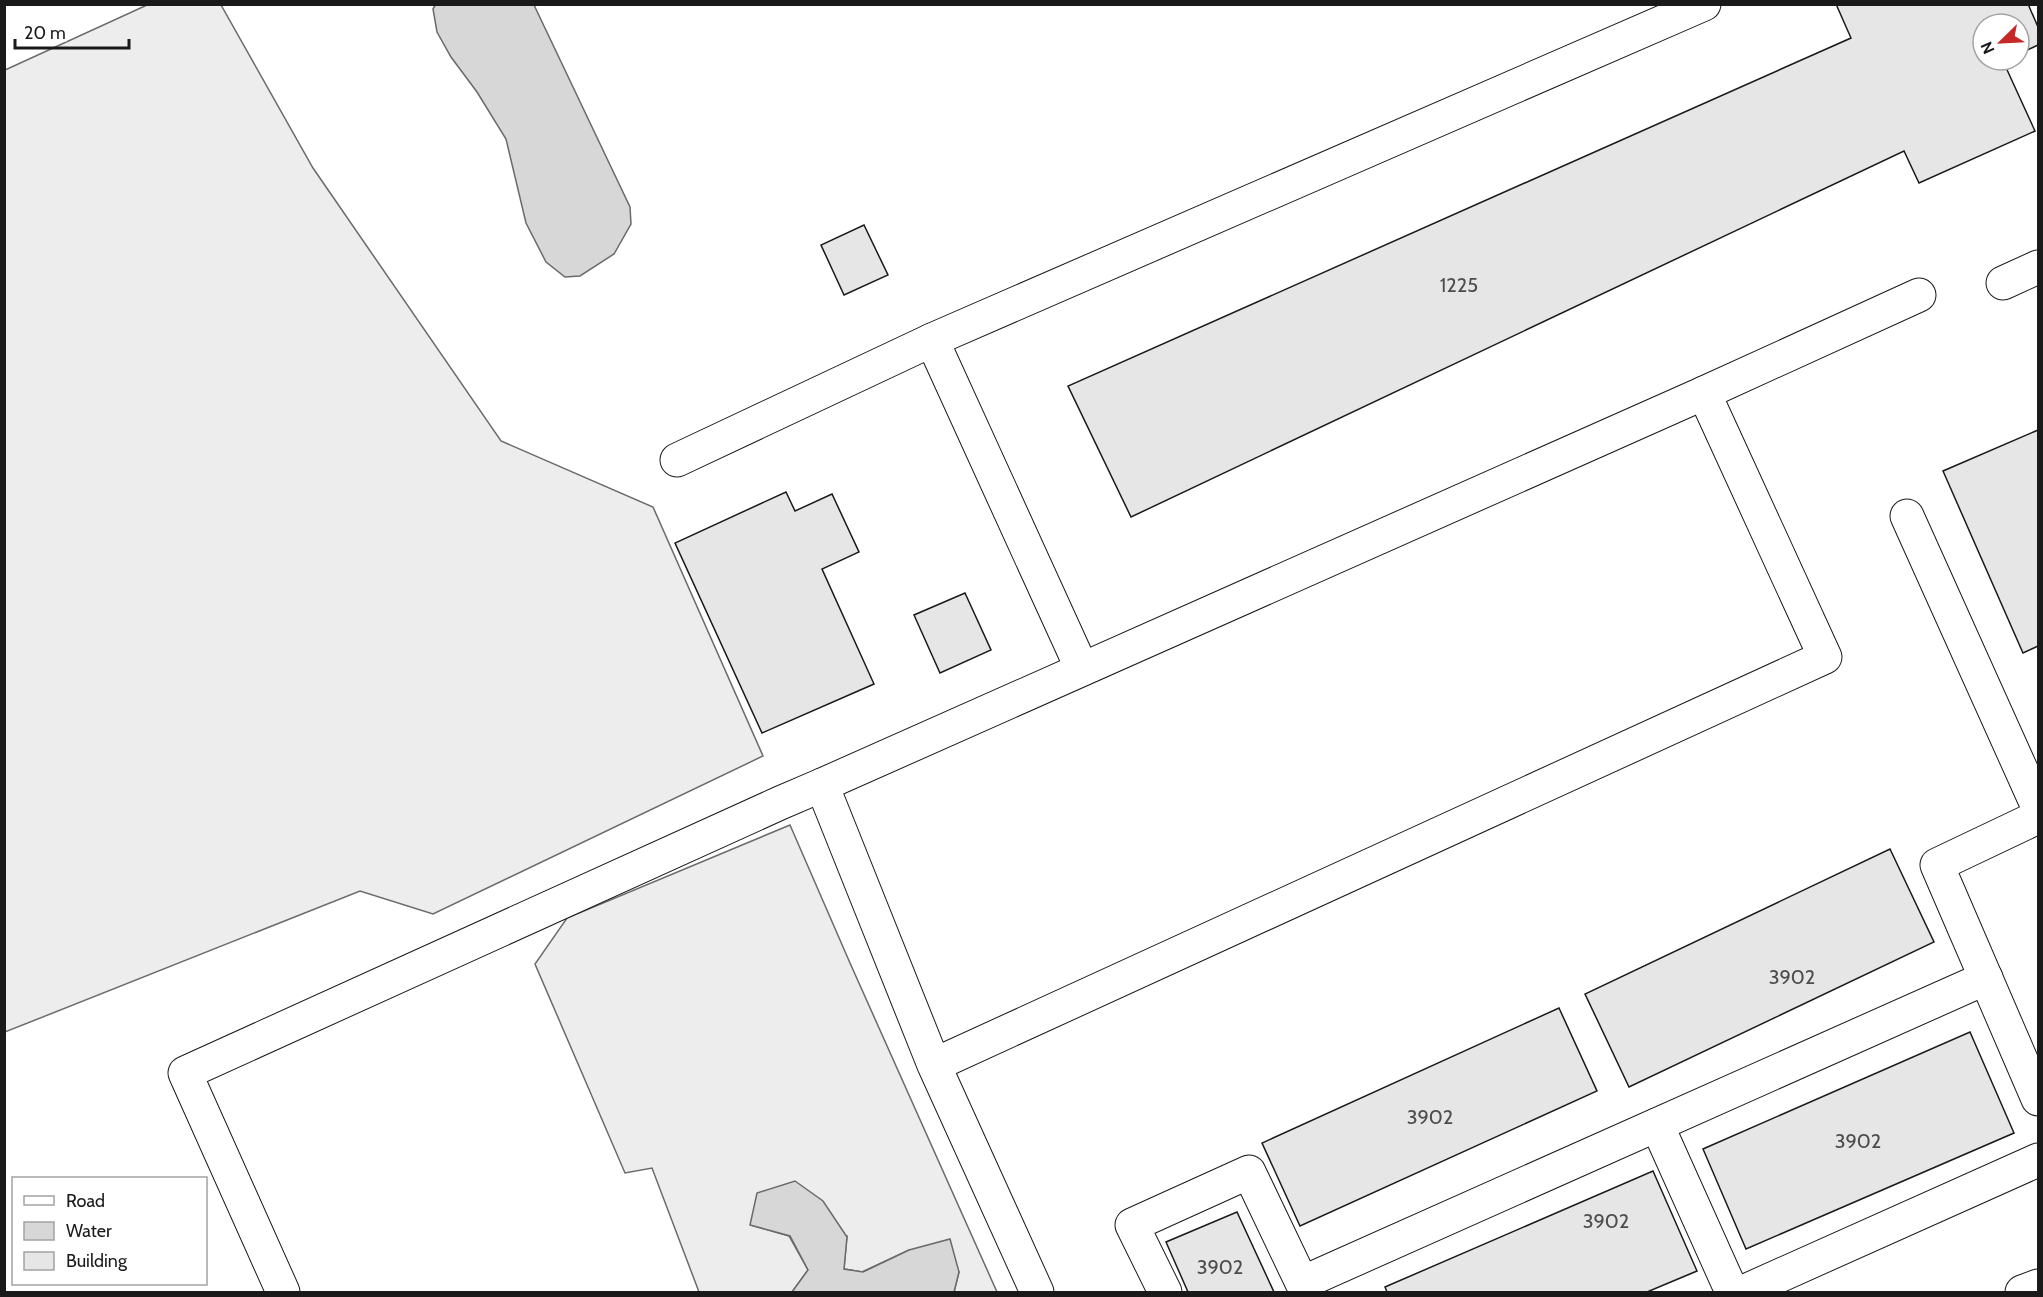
<svg xmlns="http://www.w3.org/2000/svg" width="2043" height="1297" font-family="Cabin,sans-serif">
<style>
.built{fill:#ededed;stroke:#6a6a6a;stroke-width:1.5}
.water{fill:#d7d7d7;stroke:#6a6a6a;stroke-width:1.5}
.building{fill:#e6e6e6;stroke:#1a1a1a;stroke-width:1.5}
.lines{fill:none;stroke-linecap:round;stroke-linejoin:round}
.minor-casing{stroke:#1a1a1a;stroke-width:35}
.major-casing{stroke:#1a1a1a;stroke-width:35}
.minor{stroke:#fff;stroke-width:33}
.major{stroke:#fff;stroke-width:33}
.labels{text-anchor:middle;stroke-width:4.5;stroke-linejoin:round;paint-order:stroke}
.number-label{font-size:20px;fill:#4d4d4d}
</style>
<rect width="100%" height="100%" fill="#fff"/>
<g class="built">
<polygon points="147,5 221,5 313,168 501,441 653,507 763,756 433,914 360,891 5,1032 5,70"/>
<polygon points="790,825 850,963 997,1292 954,1292 959,1272 909,1250 862,1272 844,1269 847,1236 751,1225 789,1236 808,1270 792,1292 699,1292 652,1168 625,1173 535,964 567,918"/>
</g>
<g class="water">
<polygon points="436,4 534,5 630,207 631,224 614,254 580,276 565,277 546,262 526,223 506,139 477,92 451,57 437,32 433,9"/>
<polygon points="795,1181 823,1201 847,1237 844,1269 863,1272 909,1250 950,1239 959,1272 954,1292 792,1292 808,1270 790,1236 750,1225 757,1193"/>
</g>
<g class="building">
<polygon points="1836,4 2028,4 2038,27 2038,45 2019,54 2019,24 1983,24 1983,60 2006,60 2003,61 2035,131 1919,183 1904,151 1131,517 1068,386 1851,38"/>
<polygon points="864,225 888,275 844,295 821,245"/>
<polygon points="2038,430 2038,646 2023,653 1943,471"/>
<polygon points="786,492 795,511 832,494 859,552 822,569 874,684 762,733 675,543"/>
<polygon points="965,593 991,650 940,673 914,615"/>
<polygon points="1890,849 1934,942 1629,1087 1585,994"/>
<polygon points="1559,1008 1597,1091 1300,1226 1262,1143"/>
<polygon points="1970,1032 2014,1133 1746,1249 1703,1149"/>
<polygon points="1653,1171 1697,1271 1647,1292 1387,1292 1385,1287"/>
<polygon points="1237,1212 1274,1292 1188,1292 1166,1242"/>
</g>
<g class="lines">
<defs>
<g id="minor">
<polyline points="2003,283 2038,267"/>
<polyline points="932,340 1704,4"/>
<polyline points="1704,393 1919,295"/>
<polyline points="677,460 932,340 1082,669"/>
<polyline points="1907,516 2038,807"/>
<polyline points="2038,817 1937,865 2038,1099"/>
<polyline points="934,1065 1825,657 1704,393 822,785 934,1065 1037,1292"/>
<polyline points="1657,1125 1732,1292"/>
<polyline points="283,1292 185,1073 780,803 822,785"/>
<polyline points="1165,1292 1132,1225 1249,1172 1302,1283 1986,978"/>
<polyline points="1743,1292 2038,1160"/>
</g>
<polyline id="major" points="2022,1292 2038,1286"/>
</defs>
<use href="#minor" class="minor-casing"/>
<use href="#major" class="major-casing"/>
<use href="#minor" class="minor"/>
<use href="#major" class="major"/>
</g>
<g class="labels">
<g class="number-label">
<text x="1459" y="292">1225</text>
<text x="1792" y="984">3902</text>
<text x="1430" y="1124">3902</text>
<text x="1858" y="1148">3902</text>
<text x="1606" y="1228">3902</text>
<text x="1220" y="1274">3902</text>
</g>
</g>
<rect width="2043" height="1297" fill="none" stroke="#1a1a1a" stroke-width="12"/>
<rect x="12" y="1177" width="195" height="108" fill="#ffffff" stroke="#a3a3a3" stroke-width="1.5"/>
<rect x="24" y="1196" width="30" height="9" fill="#ffffff" stroke="#a3a3a3" stroke-width="1.5"/>
<text x="66" y="1207" font-size="18" fill="#1a1a1a">Road</text>
<rect x="24" y="1222" width="30" height="18" fill="#d7d7d7" stroke="#a3a3a3" stroke-width="1.5"/>
<text x="66" y="1237" font-size="18" fill="#1a1a1a">Water</text>
<rect x="24" y="1252" width="30" height="18" fill="#e6e6e6" stroke="#a3a3a3" stroke-width="1.5"/>
<text x="66" y="1267" font-size="18" fill="#1a1a1a">Building</text>
<g transform="translate(2001 42) rotate(246)"><circle r="28" fill="#ffffff" stroke="#a3a3a3" stroke-width="1.5"/>
<path d="M0-4.5L10 22L0 15L-10 22Z" fill="#c62828"/>
<text y="-9" font-size="16" font-weight="bold" text-anchor="middle" fill="#1a1a1a">N</text>
</g>
<path d="M15 39v9h114v-9" fill="none" stroke="#1a1a1a" stroke-width="3"/>
<text x="24" y="39" font-size="18" fill="#1a1a1a" stroke="#ffffff" stroke-width="4.5" paint-order="stroke">20 m</text>
</svg>
